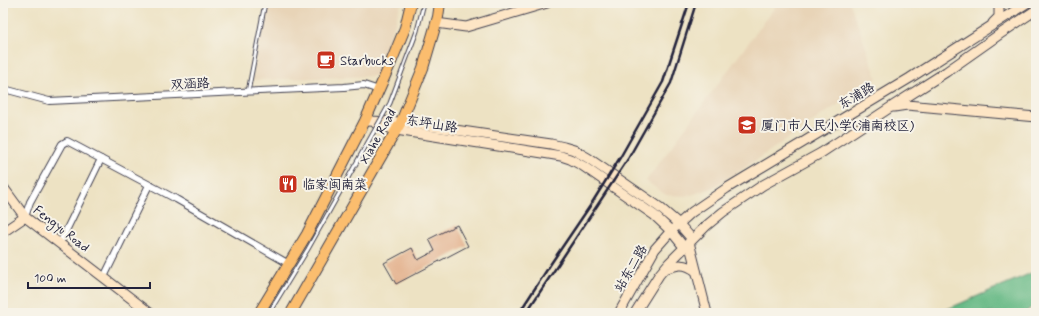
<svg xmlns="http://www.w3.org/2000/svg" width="1039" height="316" font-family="Mynerve,'LXGW WenKai TC',sans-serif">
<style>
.built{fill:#e8d4b7}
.forest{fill:#68ba86;stroke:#456e60}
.building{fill:#e4b491}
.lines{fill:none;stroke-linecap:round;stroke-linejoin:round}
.lane-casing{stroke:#403f4f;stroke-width:5}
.street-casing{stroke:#403f4f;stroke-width:8}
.secondary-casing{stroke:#403f4f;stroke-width:11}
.primary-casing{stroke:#403f4f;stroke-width:12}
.lane{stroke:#fff;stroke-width:3}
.street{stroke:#fff;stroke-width:6}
.secondary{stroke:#fde5c5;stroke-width:9}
.primary{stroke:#fbbd6e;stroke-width:10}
.rail{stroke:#22223b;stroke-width:2.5}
.lane-bridge-casing{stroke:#403f4f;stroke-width:5;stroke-linecap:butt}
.lane-bridge{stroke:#fff;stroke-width:3}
.labels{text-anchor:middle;stroke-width:4;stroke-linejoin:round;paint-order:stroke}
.poi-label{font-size:13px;fill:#22223b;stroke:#f7f3e8;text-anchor:start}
.street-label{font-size:13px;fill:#22223b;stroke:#f7f3e8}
</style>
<rect width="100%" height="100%" fill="#f7f3e8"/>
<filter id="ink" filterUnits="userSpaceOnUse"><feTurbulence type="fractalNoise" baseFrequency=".025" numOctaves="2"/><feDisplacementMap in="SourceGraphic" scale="8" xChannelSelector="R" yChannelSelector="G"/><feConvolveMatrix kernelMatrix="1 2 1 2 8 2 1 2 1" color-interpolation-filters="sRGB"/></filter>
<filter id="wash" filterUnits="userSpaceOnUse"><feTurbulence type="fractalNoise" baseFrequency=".012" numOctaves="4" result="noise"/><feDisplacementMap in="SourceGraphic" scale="16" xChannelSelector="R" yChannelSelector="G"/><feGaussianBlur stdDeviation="0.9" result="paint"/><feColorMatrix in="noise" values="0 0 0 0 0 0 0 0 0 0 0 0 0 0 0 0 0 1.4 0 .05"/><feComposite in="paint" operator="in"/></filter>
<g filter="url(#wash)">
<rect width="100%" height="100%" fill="#ede2c3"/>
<g class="built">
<polygon points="268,3 401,3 390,39 375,76 252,80"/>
<polygon points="778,3 850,3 877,78 737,173 710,189 687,196 666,195 646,181"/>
</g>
<polygon class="forest" points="1036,271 1036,303 1025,313 938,313"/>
<g id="blocks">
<polygon class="building" points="457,225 468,246 396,284 384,263 412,248 418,260 435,251 429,239"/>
</g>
</g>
<g filter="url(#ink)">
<use href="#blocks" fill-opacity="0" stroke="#403f4f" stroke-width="1"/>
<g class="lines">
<defs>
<polyline id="lane" points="248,92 265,3"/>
<g id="street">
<polyline points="3,88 4,89 49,101 344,87 364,85 379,90"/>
<polyline points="25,217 30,202 62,144 67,141 176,199 289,264"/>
<polyline points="60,243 101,159"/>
<polyline points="104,277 149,185"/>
</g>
<g id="secondary">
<polyline points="436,23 466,27 547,3"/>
<polyline points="993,23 999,17 999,3"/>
<polyline points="894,107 907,105 1036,117"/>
<polyline points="365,121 401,122 551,144 564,147 574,150 588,158 659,207 679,224 692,239"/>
<polyline points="376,124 396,130 549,154 561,156 570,159 583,166 654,215 671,231 684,247"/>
<polyline points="3,187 25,217 150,313"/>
<polyline points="3,232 25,217"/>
<polyline points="689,242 707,313"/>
<path d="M665,269C679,264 684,263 696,271"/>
<polyline points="619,313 655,249 671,231 692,212 727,188 910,78 1027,3"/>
<polyline points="635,313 659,275 669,263 706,226 723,212 763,185 821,153 891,107 946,72 1000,34 1036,10"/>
</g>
<g id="primary">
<polyline points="259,313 307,234 365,121 392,60 405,28 411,3"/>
<polyline points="291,313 401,122 423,68 438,17 440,3"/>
</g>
</defs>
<use href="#lane" class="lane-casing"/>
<use href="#street" class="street-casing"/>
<use href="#secondary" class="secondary-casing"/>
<use href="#primary" class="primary-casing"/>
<use href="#lane" class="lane"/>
<use href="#street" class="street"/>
<use href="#secondary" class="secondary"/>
<use href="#primary" class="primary"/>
<g class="rail">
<polyline points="519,313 552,262 590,206 621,156 663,82 689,3"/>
<polyline points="526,313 628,159 671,83 696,3"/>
</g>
<defs>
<polyline id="lane-bridge" points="269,313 308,249 390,103 417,31 424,3"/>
</defs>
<use href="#lane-bridge" class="lane-bridge-casing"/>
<use href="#lane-bridge" class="lane-bridge"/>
</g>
</g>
<defs>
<symbol id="cafe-square" viewBox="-11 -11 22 22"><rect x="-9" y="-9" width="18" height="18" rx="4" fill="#c8321e" stroke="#f7f3e8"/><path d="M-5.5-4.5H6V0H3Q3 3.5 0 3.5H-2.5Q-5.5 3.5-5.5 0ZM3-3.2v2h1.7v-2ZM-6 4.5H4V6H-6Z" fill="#fff"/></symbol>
<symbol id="school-square" viewBox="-11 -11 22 22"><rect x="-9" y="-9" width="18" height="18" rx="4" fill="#c8321e" stroke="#f7f3e8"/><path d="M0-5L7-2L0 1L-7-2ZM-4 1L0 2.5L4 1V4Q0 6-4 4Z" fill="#fff"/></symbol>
<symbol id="restaurant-square" viewBox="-11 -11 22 22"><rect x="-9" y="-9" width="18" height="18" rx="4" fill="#c8321e" stroke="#f7f3e8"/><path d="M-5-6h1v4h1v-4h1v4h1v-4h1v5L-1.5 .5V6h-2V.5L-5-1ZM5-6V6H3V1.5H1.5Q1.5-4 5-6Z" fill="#fff"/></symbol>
</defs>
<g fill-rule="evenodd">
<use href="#cafe-square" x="315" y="49" width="22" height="22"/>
<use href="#school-square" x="736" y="114" width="22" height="22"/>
<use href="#restaurant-square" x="277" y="173" width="22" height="22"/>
</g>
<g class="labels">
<g class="poi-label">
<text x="340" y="65">Starbucks</text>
<text x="761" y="130">厦门市人民小学(浦南校区)</text>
<text x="302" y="189">临家闽南菜</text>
</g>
<g class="street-label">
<text transform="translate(190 83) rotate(-3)" y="5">双涵路</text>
<text transform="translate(856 95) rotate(-31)" y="5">东浦路</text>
<text transform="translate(432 123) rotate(9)" y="5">东坪山路</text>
<text transform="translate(377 136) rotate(-61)" y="5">Xiahe Road</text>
<text transform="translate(62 228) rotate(38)" y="5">Fengyu Road</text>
<text transform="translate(630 268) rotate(-60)" y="5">站东二路</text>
</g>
</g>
<rect width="1039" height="316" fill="none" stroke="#f7f3e8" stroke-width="16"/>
<path d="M28 282v6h122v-6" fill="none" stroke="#22223b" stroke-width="2"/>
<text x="34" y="282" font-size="12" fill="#22223b" stroke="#f7f3e8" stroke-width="3" paint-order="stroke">100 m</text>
</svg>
